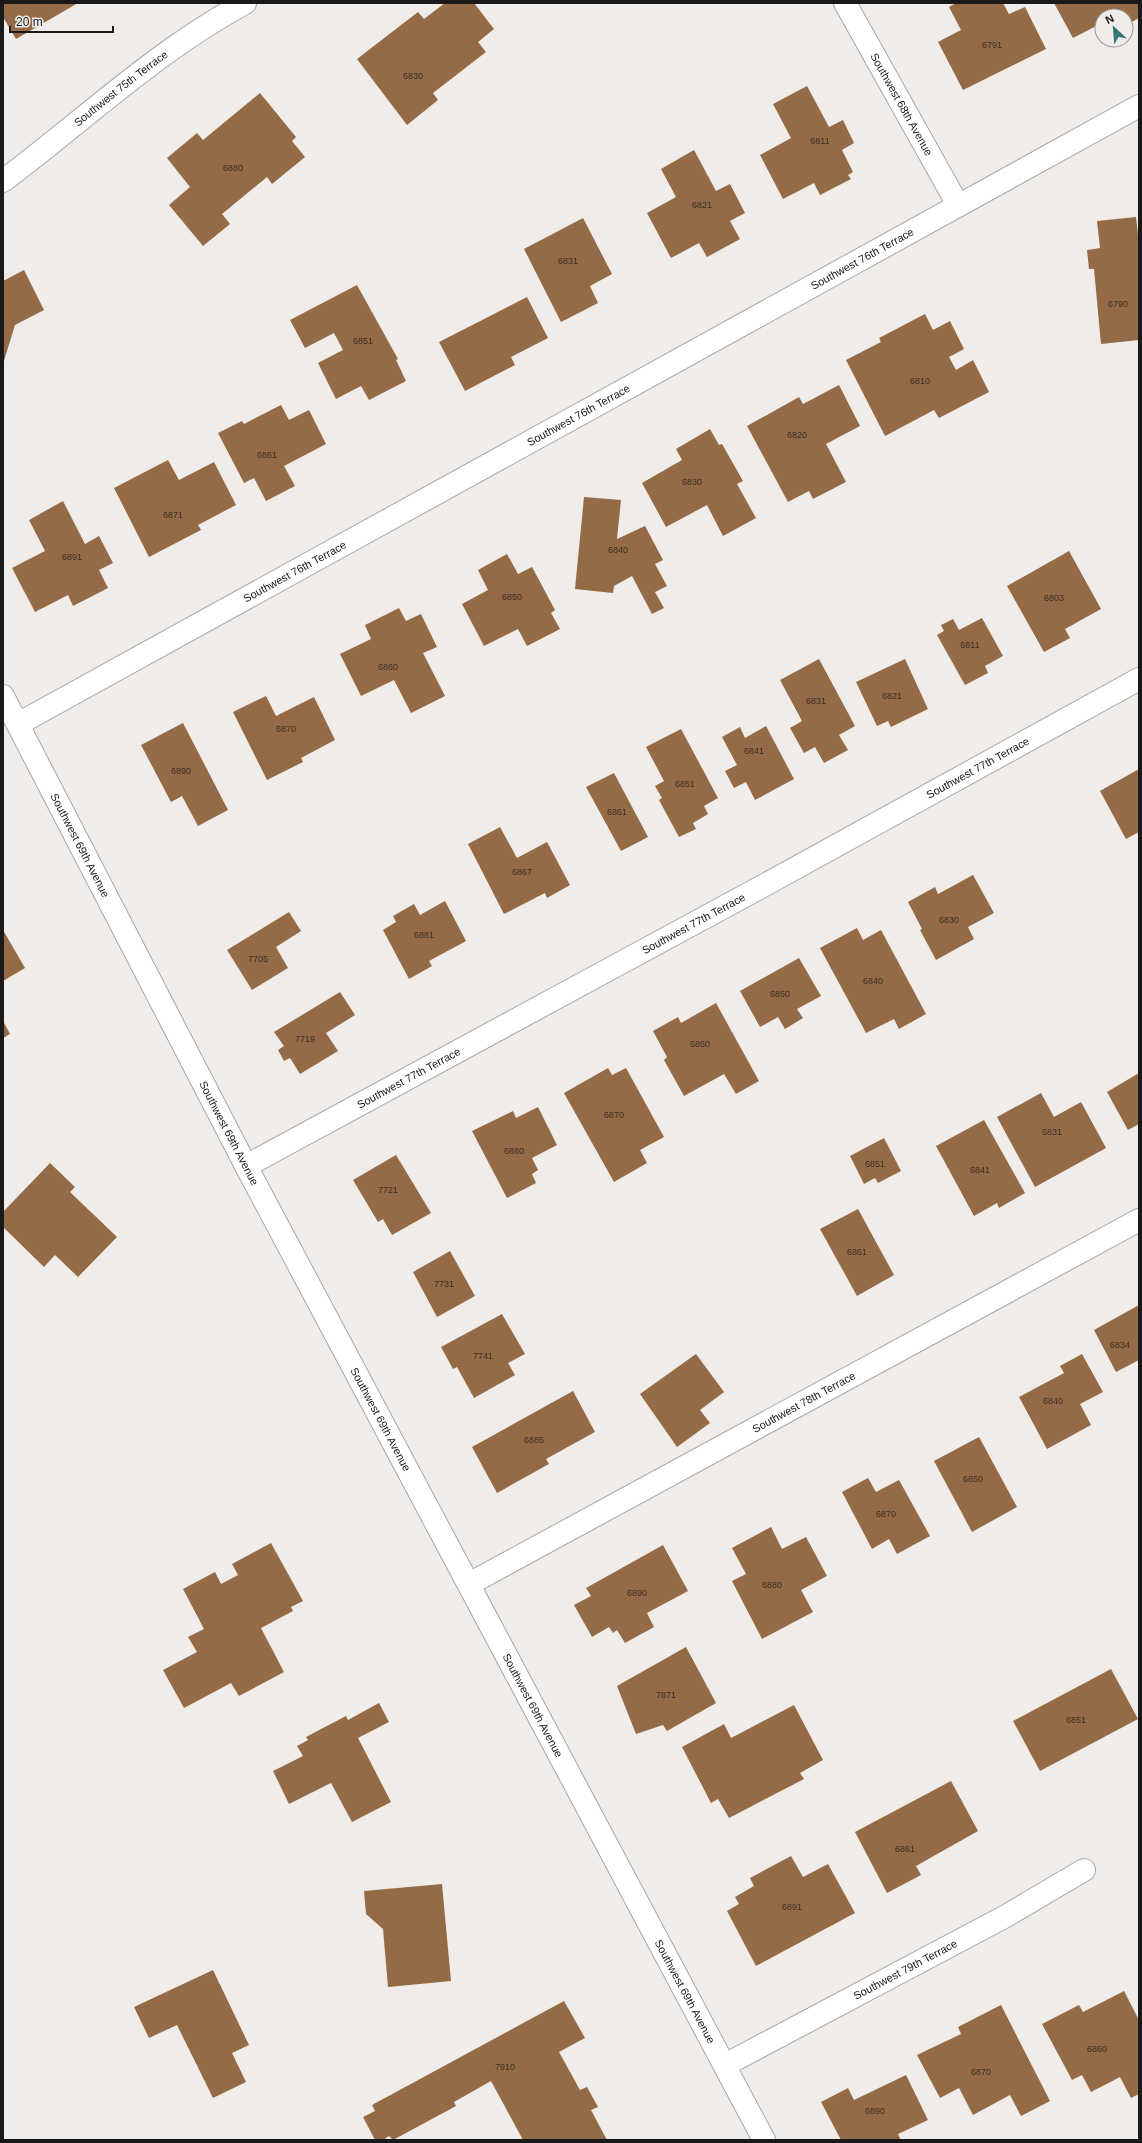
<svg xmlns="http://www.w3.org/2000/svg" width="1142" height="2143" font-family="Helvetica,sans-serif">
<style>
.building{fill:#946b46}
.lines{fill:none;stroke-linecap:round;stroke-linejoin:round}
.minor-casing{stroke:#aaa7a4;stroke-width:24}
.minor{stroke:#fff;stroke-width:22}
.labels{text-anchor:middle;stroke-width:4;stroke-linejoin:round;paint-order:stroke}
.number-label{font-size:9px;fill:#382e24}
.street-label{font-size:11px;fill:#1a1919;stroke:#efece9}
</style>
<rect width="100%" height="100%" fill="#efece9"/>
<g class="building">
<polygon points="3,3 78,3 16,39 3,17"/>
<polygon points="445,3 474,3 494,29 478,42 486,52 433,93 438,100 407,125 357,59 418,12 424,19"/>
<polygon points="956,3 1003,3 1009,14 1025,7 1046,49 963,90 938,42 961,30 949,7"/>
<polygon points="1054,3 1139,3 1139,18 1126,25 1126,16 1102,16 1102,23 1073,38"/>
<polygon points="807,86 829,127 843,120 854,143 842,150 853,172 848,175 851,179 820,195 814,183 783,199 760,155 791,138 773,104"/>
<polygon points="260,93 296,137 292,141 305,157 272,184 267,177 222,214 230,224 203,246 169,205 190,187 167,158 197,133 203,140"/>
<polygon points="694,150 716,191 730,184 745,213 730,221 740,239 707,257 699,243 671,258 647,213 676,197 661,169"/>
<polygon points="1136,217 1139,243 1139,340 1101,344 1094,269 1089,269 1087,250 1100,248 1097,221"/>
<polygon points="583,218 612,274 590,286 598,303 561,322 524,249"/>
<polygon points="24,270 44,310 15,325 3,364 3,281"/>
<polygon points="357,285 398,359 396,360 406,381 369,400 361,386 336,399 318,363 343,350 334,333 305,348 290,320"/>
<polygon points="527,297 548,338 511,357 515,365 465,391 439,342"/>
<polygon points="925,314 933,330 950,321 964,349 949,357 956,370 973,360 989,392 939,418 934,410 885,436 846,360 881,342 879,338"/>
<polygon points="839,385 860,426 826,444 846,482 813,499 809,491 788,502 747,426 799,397 803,404"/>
<polygon points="281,405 289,420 309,410 326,444 284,466 295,486 266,501 254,478 244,483 218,433 242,421 244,424"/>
<polygon points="710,429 719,445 722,444 743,481 737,484 756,518 723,536 707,505 666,527 642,483 682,460 676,449"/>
<polygon points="168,460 179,480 214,462 236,505 198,525 201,530 149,557 114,488"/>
<polygon points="584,497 621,500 617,539 645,526 663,560 655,564 667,586 655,592 664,608 652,614 632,576 614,586 613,593 575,589"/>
<polygon points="63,501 85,544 99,536 113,563 99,570 108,588 73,606 68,595 35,612 12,568 45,551 29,520"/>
<polygon points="1069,551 1101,609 1065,629 1070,638 1044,652 1007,586"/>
<polygon points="507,554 518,574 532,567 555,610 551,613 560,629 527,646 518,629 484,646 462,604 488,590 478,570"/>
<polygon points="399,608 406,621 421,614 437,647 423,653 445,696 411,713 394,680 361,696 340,654 371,639 365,625"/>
<polygon points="982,618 1003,656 985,666 988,673 965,685 937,635 944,631 941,625 953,619 959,630"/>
<polygon points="819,659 855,726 839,735 848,750 824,763 815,747 804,753 790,728 802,721 780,680"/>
<polygon points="905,659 928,709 891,727 888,721 877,726 856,682"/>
<polygon points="266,696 276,716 314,697 335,740 301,758 303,762 267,780 233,712"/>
<polygon points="183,723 228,810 198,826 182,796 171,802 141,745"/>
<polygon points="766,726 794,779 755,800 746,782 734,788 725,771 737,765 722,737 740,727 745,738"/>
<polygon points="681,729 718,798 704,806 708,814 693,823 696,829 679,837 659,800 662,798 655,786 664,781 646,747"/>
<polygon points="1139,769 1139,832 1126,839 1100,791"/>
<polygon points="614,773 648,837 621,851 586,787"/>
<polygon points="500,827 517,858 547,842 570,885 547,898 545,893 504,914 468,844"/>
<polygon points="973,875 994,913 968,927 974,939 936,960 920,930 922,929 908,902 935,887 938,894"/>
<polygon points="445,901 466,941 429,961 432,966 409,979 383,930 396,922 393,916 414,904 420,915"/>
<polygon points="289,912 301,931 276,947 288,968 252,990 227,950"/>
<polygon points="857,928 863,940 881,930 926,1014 899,1029 894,1019 866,1033 820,948"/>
<polygon points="3,930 25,968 3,981"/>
<polygon points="799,958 821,996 797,1009 803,1018 785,1029 778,1017 760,1027 740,991"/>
<polygon points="340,992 355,1015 326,1033 338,1051 300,1074 290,1058 284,1061 278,1050 284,1046 274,1032"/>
<polygon points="716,1003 759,1081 736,1094 724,1074 684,1096 664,1060 667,1057 653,1031 678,1017 681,1023"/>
<polygon points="3,1021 10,1034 3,1038"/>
<polygon points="608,1068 612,1075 626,1068 664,1137 640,1150 647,1163 614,1182 564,1093"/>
<polygon points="1139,1073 1139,1124 1128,1130 1107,1092"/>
<polygon points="1041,1093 1054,1117 1081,1102 1106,1148 1035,1187 997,1117"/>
<polygon points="538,1107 557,1145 532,1158 538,1170 532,1174 536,1183 507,1198 472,1131 513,1111 516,1118"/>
<polygon points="984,1120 1025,1193 999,1208 997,1203 974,1216 936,1146"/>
<polygon points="884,1138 901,1171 878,1183 875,1178 864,1184 850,1156"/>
<polygon points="396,1155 431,1213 392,1235 383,1219 378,1222 353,1180"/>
<polygon points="50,1163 75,1187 70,1192 117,1237 78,1277 55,1255 44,1267 3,1227 3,1212"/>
<polygon points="858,1209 894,1275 857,1296 820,1229"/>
<polygon points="450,1251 475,1296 437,1317 413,1272"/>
<polygon points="1139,1305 1139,1360 1116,1372 1094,1330"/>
<polygon points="502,1314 525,1354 508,1363 515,1375 474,1398 457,1367 453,1369 441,1347"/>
<polygon points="696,1354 724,1392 700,1410 710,1423 677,1447 640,1394"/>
<polygon points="1082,1354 1103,1392 1080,1404 1091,1425 1047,1449 1019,1397 1064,1373 1060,1366"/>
<polygon points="573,1391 595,1432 546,1459 549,1464 497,1493 472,1447"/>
<polygon points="979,1437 1017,1507 972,1532 934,1461"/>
<polygon points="868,1478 876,1492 899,1480 930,1536 897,1554 889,1539 872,1549 842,1492"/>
<polygon points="771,1527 782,1549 806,1537 827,1576 801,1590 813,1612 762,1639 732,1581 746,1574 732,1548"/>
<polygon points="271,1543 303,1601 291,1607 293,1611 261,1628 284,1672 239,1696 231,1683 184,1708 163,1670 197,1652 188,1637 204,1629 183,1589 215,1572 221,1584 238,1575 232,1564"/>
<polygon points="663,1545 688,1591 647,1613 654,1627 625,1643 617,1630 613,1633 609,1627 592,1637 574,1605 591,1596 586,1588"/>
<polygon points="686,1647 716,1703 667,1731 663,1725 636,1734 617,1686"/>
<polygon points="1111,1669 1138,1719 1040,1771 1013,1721"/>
<polygon points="379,1703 389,1722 358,1738 391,1802 352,1822 331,1783 289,1804 273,1771 303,1756 297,1746 308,1740 306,1737 346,1716 348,1720"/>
<polygon points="794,1705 823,1760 800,1773 804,1779 729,1818 718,1799 711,1803 682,1747 724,1724 731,1738"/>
<polygon points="951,1781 978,1831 916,1866 921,1875 887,1893 855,1832"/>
<polygon points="791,1856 803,1877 828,1864 855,1913 756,1966 727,1911 739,1904 735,1897 754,1886 750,1878"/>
<polygon points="442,1884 451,1981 388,1987 383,1929 366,1914 364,1891"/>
<polygon points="213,1970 249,2045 232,2053 246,2082 213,2098 177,2025 149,2038 134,2007"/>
<polygon points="1124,1991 1139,2020 1139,2094 1131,2098 1120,2077 1091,2092 1082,2075 1072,2080 1042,2024 1079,2005 1083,2012"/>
<polygon points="564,2001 585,2038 559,2052 580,2090 587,2087 598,2107 591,2110 607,2140 523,2140 491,2081 454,2102 456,2106 393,2140 389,2136 383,2140 375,2140 363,2117 375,2111 372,2105"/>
<polygon points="1001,2005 1050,2101 1021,2116 1010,2095 973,2115 959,2088 940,2098 917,2055 961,2034 958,2027"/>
<polygon points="906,2075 928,2120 898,2134 901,2140 841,2140 821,2102 848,2088 854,2100"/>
</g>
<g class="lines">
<defs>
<g id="minor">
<path id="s1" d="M845,3L958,205"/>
<path id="s2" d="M3,181C83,121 156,51 245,3"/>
<path id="s3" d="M3,696L246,1166L764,2140"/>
<path id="s4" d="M18,724L1139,106"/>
<path id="s5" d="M246,1166L761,887L1139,679"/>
<path id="s6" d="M469,1584L1139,1220"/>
<path id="s7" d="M725,2065L1006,1916L1084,1870"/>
</g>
</defs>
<use href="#minor" class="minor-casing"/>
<use href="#minor" class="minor"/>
</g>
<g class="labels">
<g class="number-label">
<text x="992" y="48">6791</text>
<text x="413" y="79">6830</text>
<text x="820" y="144">6811</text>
<text x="233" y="171">6880</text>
<text x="702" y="208">6821</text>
<text x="568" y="264">6831</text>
<text x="1118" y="307">6790</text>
<text x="363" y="344">6851</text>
<text x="920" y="384">6810</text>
<text x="797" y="438">6820</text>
<text x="267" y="458">6861</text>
<text x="692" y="485">6830</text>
<text x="173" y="518">6871</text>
<text x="618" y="553">6840</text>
<text x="72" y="560">6891</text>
<text x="512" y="600">6850</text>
<text x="1054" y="601">6803</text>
<text x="970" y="648">6811</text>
<text x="388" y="670">6860</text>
<text x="892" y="699">6821</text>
<text x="816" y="704">6831</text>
<text x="286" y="732">6870</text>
<text x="754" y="754">6841</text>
<text x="181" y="774">6890</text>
<text x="685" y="787">6851</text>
<text x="617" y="815">6861</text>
<text x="522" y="875">6867</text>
<text x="949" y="923">6830</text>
<text x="424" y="938">6881</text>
<text x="258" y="962">7705</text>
<text x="873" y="984">6840</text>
<text x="780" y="997">6850</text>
<text x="305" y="1042">7719</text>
<text x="700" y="1047">6860</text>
<text x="614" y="1118">6870</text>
<text x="1052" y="1135">6831</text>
<text x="514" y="1154">6880</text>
<text x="875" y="1167">6851</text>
<text x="980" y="1173">6841</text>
<text x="388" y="1193">7721</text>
<text x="857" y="1255">6861</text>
<text x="444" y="1287">7731</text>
<text x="1120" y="1348">6834</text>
<text x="483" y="1359">7741</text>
<text x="1053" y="1404">6840</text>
<text x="534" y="1443">6885</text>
<text x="973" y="1482">6850</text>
<text x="886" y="1517">6870</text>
<text x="772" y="1588">6880</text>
<text x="637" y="1596">6890</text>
<text x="666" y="1698">7871</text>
<text x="1076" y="1723">6851</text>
<text x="905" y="1852">6861</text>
<text x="792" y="1910">6891</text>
<text x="1097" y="2052">6860</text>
<text x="505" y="2070">7910</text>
<text x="981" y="2075">6870</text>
<text x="875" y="2114">6890</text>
</g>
<g class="street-label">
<text dy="4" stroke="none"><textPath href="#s2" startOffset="150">Southwest 75th Terrace</textPath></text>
<text dy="4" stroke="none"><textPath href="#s1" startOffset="116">Southwest 68th Avenue</textPath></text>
<text dy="4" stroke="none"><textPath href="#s4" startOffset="964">Southwest 76th Terrace</textPath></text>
<text dy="4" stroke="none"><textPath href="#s4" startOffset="640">Southwest 76th Terrace</textPath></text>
<text dy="4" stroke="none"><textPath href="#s4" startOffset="316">Southwest 76th Terrace</textPath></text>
<text dy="4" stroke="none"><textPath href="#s5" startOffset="833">Southwest 77th Terrace</textPath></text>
<text dy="4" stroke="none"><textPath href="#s3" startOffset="168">Southwest 69th Avenue</textPath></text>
<text dy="4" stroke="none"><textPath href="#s5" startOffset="509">Southwest 77th Terrace</textPath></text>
<text dy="4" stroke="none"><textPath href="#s5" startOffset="185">Southwest 77th Terrace</textPath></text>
<text dy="4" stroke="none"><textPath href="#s3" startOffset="492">Southwest 69th Avenue</textPath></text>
<text dy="4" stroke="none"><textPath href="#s6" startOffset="381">Southwest 78th Terrace</textPath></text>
<text dy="4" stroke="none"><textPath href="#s3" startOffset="816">Southwest 69th Avenue</textPath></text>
<text dy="4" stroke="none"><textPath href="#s3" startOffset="1140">Southwest 69th Avenue</textPath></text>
<text dy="4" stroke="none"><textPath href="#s7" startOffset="204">Southwest 79th Terrace</textPath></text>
<text dy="4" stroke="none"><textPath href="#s3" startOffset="1464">Southwest 69th Avenue</textPath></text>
</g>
</g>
<rect width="1142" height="2143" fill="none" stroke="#1a1919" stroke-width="8"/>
<g transform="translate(1114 28) rotate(334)"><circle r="19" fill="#efece9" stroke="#9a9896"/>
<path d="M0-3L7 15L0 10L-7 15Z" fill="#317975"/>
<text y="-6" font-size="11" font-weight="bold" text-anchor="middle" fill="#1a1919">N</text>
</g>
<path d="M10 26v6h103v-6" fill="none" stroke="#1a1919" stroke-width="2"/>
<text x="16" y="26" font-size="12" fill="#1a1919" stroke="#efece9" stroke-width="3" paint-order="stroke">20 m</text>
</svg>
